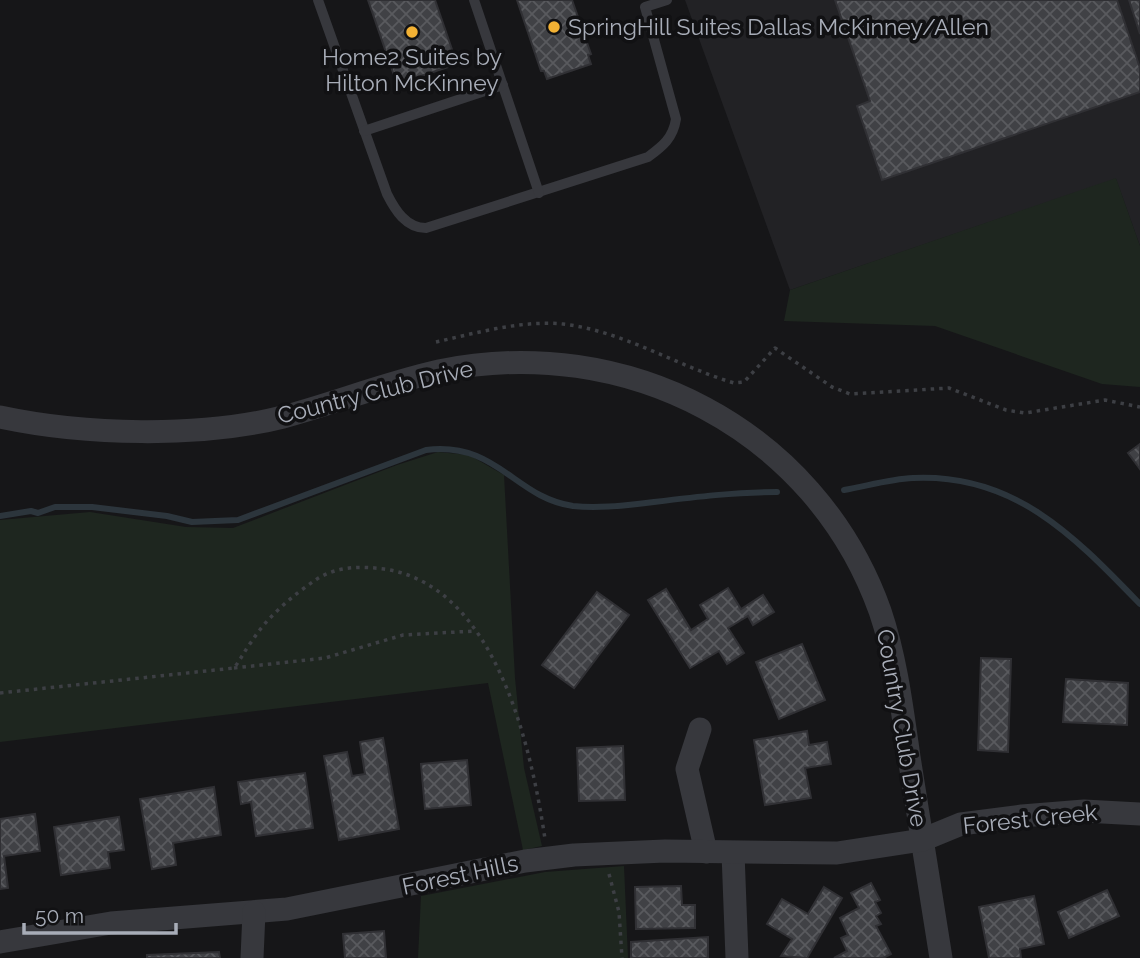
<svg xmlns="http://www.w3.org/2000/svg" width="1140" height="958" font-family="Raleway,sans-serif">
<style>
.built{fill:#222225}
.grass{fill:#1e261f}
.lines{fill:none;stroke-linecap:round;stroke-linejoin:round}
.stream{stroke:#2c353c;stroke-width:6}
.building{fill:url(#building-cross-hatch);stroke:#303034;stroke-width:2}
.path{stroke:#3d3f44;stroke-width:3.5;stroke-dasharray:3.5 5;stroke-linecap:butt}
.lane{stroke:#37383d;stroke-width:10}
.street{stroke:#37383d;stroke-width:23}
.poi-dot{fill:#f2b134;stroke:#111113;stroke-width:2.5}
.labels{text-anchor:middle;stroke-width:7;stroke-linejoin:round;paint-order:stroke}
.poi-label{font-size:23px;fill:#a8adb8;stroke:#111113;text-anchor:start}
.street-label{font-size:23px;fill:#a8adb8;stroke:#111113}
</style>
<defs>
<pattern id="building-cross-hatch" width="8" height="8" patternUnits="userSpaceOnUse" patternTransform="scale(1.75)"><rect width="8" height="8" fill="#404145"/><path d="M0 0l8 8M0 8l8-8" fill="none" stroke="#595a5e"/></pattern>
</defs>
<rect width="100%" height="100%" fill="#161618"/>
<polygon class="built" points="685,0 1140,0 1140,246 1116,179 790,290"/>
<g class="grass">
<polygon points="1116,178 1140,246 1140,387 1102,384 935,326 784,321 790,290"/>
<polygon points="438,452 469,455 504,475 515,678 524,768 542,846 523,850 488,683 0,742 0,520 90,512 186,527 233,528 397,465"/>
<polygon points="624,866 628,958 418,958 421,896 545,872"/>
</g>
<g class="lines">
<g class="stream">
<path d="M844,490C867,486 890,479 913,478C1015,473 1075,537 1140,604"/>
<path d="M0,516L31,511L38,513L55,507H92L167,516L192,522L238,520L426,450C497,441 515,498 573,506C600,509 627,505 654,502C695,497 736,492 777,492"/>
</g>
</g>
<g class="building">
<polygon points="368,0 435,0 457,64 397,84"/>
<polygon points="517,0 572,0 591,54 588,55 591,64 547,79 544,71 541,71"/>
<polygon points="835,0 1117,0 1140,68 1140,92 882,180 857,106 870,101"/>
<polygon points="1129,0 1140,0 1140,34"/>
<polygon points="1140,444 1140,469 1128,453"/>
<polygon points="728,588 741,609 763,595 774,612 753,625 748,616 728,628 744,653 727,664 719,651 690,668 648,600 666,589 691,630 708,619 700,605"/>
<polygon points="597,592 629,615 574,688 542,665"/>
<polygon points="802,644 825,700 779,719 756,662"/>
<polygon points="981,658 1011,659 1008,752 978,750"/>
<polygon points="1066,679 1128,683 1127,725 1063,722"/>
<polygon points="807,731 809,745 827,742 831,764 805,768 811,798 765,805 754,740"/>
<polygon points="383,738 399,829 339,840 324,756 347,752 352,776 365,774 360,742"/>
<polygon points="623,746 625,800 579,801 577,748"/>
<polygon points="467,760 471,805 425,809 421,764"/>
<polygon points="305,773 313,828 256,836 251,802 241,804 238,782"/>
<polygon points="214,787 221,835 173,843 176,865 152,869 140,799"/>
<polygon points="35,814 40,851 4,856 8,888 0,889 0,819"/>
<polygon points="119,817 124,850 108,852 110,868 61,875 54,827"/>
<polygon points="871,883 880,900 875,902 881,913 876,916 881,924 876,926 891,954 883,958 834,958 847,951 841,938 848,935 840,918 859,908 851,893"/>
<polygon points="681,886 682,905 695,905 695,928 636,929 635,887"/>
<polygon points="824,887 842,898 807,958 781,956 792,939 767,924 782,899 808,914"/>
<polygon points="1107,890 1119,916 1069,938 1058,912"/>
<polygon points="1034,896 1044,944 1020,949 1021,958 989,958 979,907"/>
<polygon points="384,931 386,958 345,958 343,934"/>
<polygon points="708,937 708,958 631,958 631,942"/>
<polygon points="219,952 220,958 147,958 147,955"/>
</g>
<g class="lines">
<g class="path">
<path d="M436,342C476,333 521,320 563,324C623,331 677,366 734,383L744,382L775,348L832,387L850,394L949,388L1006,410L1025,413L1105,400L1140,407"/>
<polyline points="234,668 325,658 403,635 475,631"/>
<path d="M0,693L234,668C241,659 245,650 252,641C267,617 293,595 317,579C338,566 360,566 384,569C495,585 531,745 545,839"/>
<polyline points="609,874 619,912 622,958"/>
</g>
<g class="lane">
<path d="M318,0L387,194C395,210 406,228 426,228L648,157C663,146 673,138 676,119L645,7L667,0"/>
<polyline points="474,0 539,193"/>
<polyline points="364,131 503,85"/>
</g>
<g class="street">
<path d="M0,417C84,435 199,438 283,417C335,403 386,383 439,371C625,332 815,429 880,611C896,658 902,708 909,757C920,824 930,891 941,958"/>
<polyline points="700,729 687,769 706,852"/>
<polyline points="733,853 737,958"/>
<polyline points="0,942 111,923 287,909 525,861 574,855 665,851 837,853 922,840 961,824 1022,816 1084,811 1140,814"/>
<polyline points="252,958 254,912"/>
</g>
</g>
<g class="poi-dot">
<circle cx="554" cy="27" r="7"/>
<circle cx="412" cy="32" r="7"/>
</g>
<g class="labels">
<g class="poi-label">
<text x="568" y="35">SpringHill Suites Dallas McKinney/Allen</text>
<text x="412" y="65" text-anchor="middle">Home2 Suites by<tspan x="412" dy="26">Hilton McKinney</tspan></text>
</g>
<g class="street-label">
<text transform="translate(375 392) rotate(-14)" y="8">Country Club Drive</text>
<text transform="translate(902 728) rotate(80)" y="8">Country Club Drive</text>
<text transform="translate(1030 819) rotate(-6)" y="8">Forest Creek</text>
<text transform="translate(460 875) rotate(-12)" y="8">Forest Hills</text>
</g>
</g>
<path d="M24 923v10h152v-10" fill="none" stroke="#a8adb8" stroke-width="3.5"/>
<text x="35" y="923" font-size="21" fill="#a8adb8" stroke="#111113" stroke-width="5" paint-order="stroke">50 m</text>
</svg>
